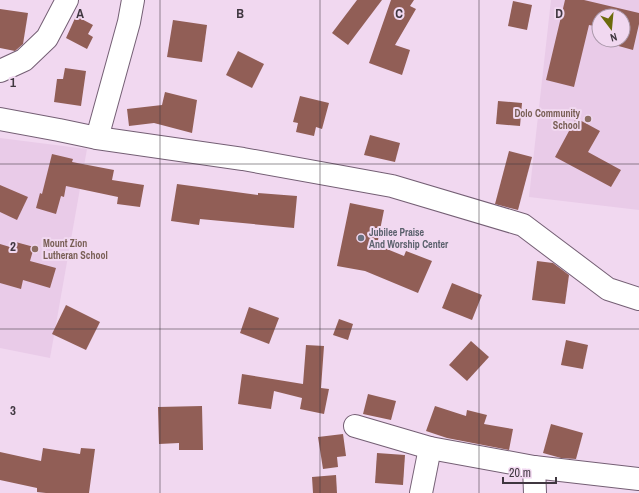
<svg xmlns="http://www.w3.org/2000/svg" width="639" height="493" font-family="'Archivo Narrow',sans-serif">
<style>
.built{fill:#e9cbe8;fill-rule:evenodd}
.building{fill:#915e56}
.lines{fill:none;stroke-linecap:round;stroke-linejoin:round}
.minor-casing{stroke:#745f74;stroke-width:24}
.minor{stroke:#fff;stroke-width:22}
.grid{fill:none;stroke:#403740;stroke-width:1;stroke-opacity:0.55}
.education-dot{fill:#8d6e63;stroke:#f1d8f0;stroke-width:1.5}
.worship-dot{fill:#6b7280;stroke:#f1d8f0;stroke-width:1.5}
.labels{text-anchor:middle;stroke-width:4;stroke-linejoin:round;paint-order:stroke}
.education-label{font-size:10px;font-weight:bold;fill:#785e54;stroke:#f1d8f0;text-anchor:end}
.worship-label{font-size:10px;font-weight:bold;fill:#5b616d;stroke:#f1d8f0;text-anchor:start}
.grid-label{font-size:13px;text-anchor:middle;font-weight:bold;fill:#403740;stroke:#f1d8f0;stroke-width:4;stroke-linejoin:round;paint-order:stroke}
</style>
<rect width="100%" height="100%" fill="#f1d8f0"/>
<g class="built">
<path d="M551,0H639V210L529,197ZM599,16H623V40H599Z"/>
<polygon points="0,138 87,149 50,358 0,348"/>
</g>
<g class="building">
<polygon points="357,0 382,0 348,45 332,33"/>
<polygon points="391,0 414,0 410,6 416,9 395,45 410,50 402,75 369,63"/>
<polygon points="565,0 584,0 639,13 639,24 633,50 615,45 616,40 623,40 623,16 599,16 599,27 589,25 574,87 546,80"/>
<polygon points="513,1 532,5 527,30 508,26"/>
<polygon points="0,9 28,13 23,44 15,51 0,48"/>
<polygon points="76,16 93,25 88,34 93,37 87,49 66,38"/>
<polygon points="173,20 207,25 202,62 167,57"/>
<polygon points="238,51 264,64 252,88 226,75"/>
<polygon points="65,68 86,71 81,106 54,102 57,79 63,79"/>
<polygon points="165,92 197,100 192,133 154,123 129,126 127,109 162,105"/>
<polygon points="300,96 329,103 322,129 316,127 314,136 296,132 298,123 293,122"/>
<polygon points="498,101 522,103 520,126 496,124"/>
<polygon points="576,118 600,131 588,152 621,170 611,187 555,157"/>
<polygon points="370,135 400,143 395,162 364,155"/>
<polygon points="509,151 532,157 518,210 495,204"/>
<polygon points="52,154 73,159 72,162 114,170 112,180 144,185 140,207 117,204 118,197 66,186 64,197 61,196 56,214 36,208 40,193 42,194"/>
<polygon points="177,184 258,195 258,193 297,196 294,228 200,219 199,225 171,221"/>
<polygon points="0,185 28,197 17,220 0,212"/>
<polygon points="350,203 384,210 377,245 404,256 406,251 432,261 418,293 365,271 337,266"/>
<polygon points="12,241 34,247 30,261 56,268 50,288 23,280 21,289 0,283 0,244 10,247"/>
<polygon points="537,261 553,263 569,275 565,304 532,300"/>
<polygon points="452,283 482,295 472,320 442,308"/>
<polygon points="66,305 100,322 86,350 52,334"/>
<polygon points="249,307 279,318 269,344 240,333"/>
<polygon points="339,319 353,324 348,340 333,335"/>
<polygon points="566,340 588,345 583,369 561,365"/>
<polygon points="471,341 489,357 467,381 449,365"/>
<polygon points="306,345 324,346 321,388 329,389 324,414 300,409 302,398 274,391 271,409 238,404 242,374 303,384"/>
<polygon points="368,394 396,401 391,420 363,414"/>
<polygon points="202,406 203,450 179,450 179,443 159,444 158,407"/>
<polygon points="435,406 466,416 467,410 487,415 484,424 513,429 509,450 447,438 426,431"/>
<polygon points="551,424 583,433 576,459 561,458 543,453"/>
<polygon points="343,434 346,456 337,457 338,467 323,469 318,437"/>
<polygon points="43,448 80,454 81,448 95,449 89,493 46,493 37,492 37,488 0,480 0,452 41,461"/>
<polygon points="377,453 405,455 403,485 375,483"/>
<polygon points="336,475 337,493 313,493 312,477"/>
</g>
<g class="lines">
<defs>
<g id="minor">
<polyline points="0,71 24,60 47,38 67,0"/>
<polyline points="0,119 59,130 97,138 243,159 392,186 523,225 608,289 639,299"/>
<polyline points="97,138 129,22 133,0"/>
<polyline points="355,426 430,448 534,467"/>
<polyline points="421,493 430,448"/>
<polyline points="535,493 534,467 639,479"/>
</g>
</defs>
<use href="#minor" class="minor-casing"/>
<use href="#minor" class="minor"/>
</g>
<path class="grid" d="M160,0V493M320,0V493M479,0V493M0,164H639M0,329H639"/>
<g class="education-dot">
<circle cx="588" cy="119" r="4"/>
<circle cx="35" cy="249" r="4"/>
</g>
<circle class="worship-dot" cx="361" cy="238" r="4"/>
<g class="labels">
<g class="education-label">
<text x="580" y="117">Dolo Community<tspan x="580" dy="12">School</tspan></text>
<text x="43" y="247" text-anchor="start">Mount Zion<tspan x="43" dy="12">Lutheran School</tspan></text>
</g>
<g class="worship-label">
<text x="369" y="236">Jubilee Praise<tspan x="369" dy="12">And Worship Center</tspan></text>
</g>
</g>
<g class="grid-label">
<text x="80" y="18">A</text>
<text x="240" y="18">B</text>
<text x="399" y="18">C</text>
<text x="559" y="18">D</text>
<text x="13" y="87">1</text>
<text x="13" y="251">2</text>
<text x="13" y="415">3</text>
</g>
<g transform="translate(611 28) rotate(164)"><circle r="19" fill="#f1d8f0" stroke="#aa98aa"/>
<path d="M0-3L7 15L0 10L-7 15Z" fill="#6c6b0b"/>
<text y="-6" font-size="11" font-weight="bold" text-anchor="middle" fill="#403740">N</text>
</g>
<path d="M503 477v6h53v-6" fill="none" stroke="#403740" stroke-width="2"/>
<text x="509" y="477" font-size="12" fill="#403740" stroke="#f1d8f0" stroke-width="3" paint-order="stroke">20 m</text>
</svg>
